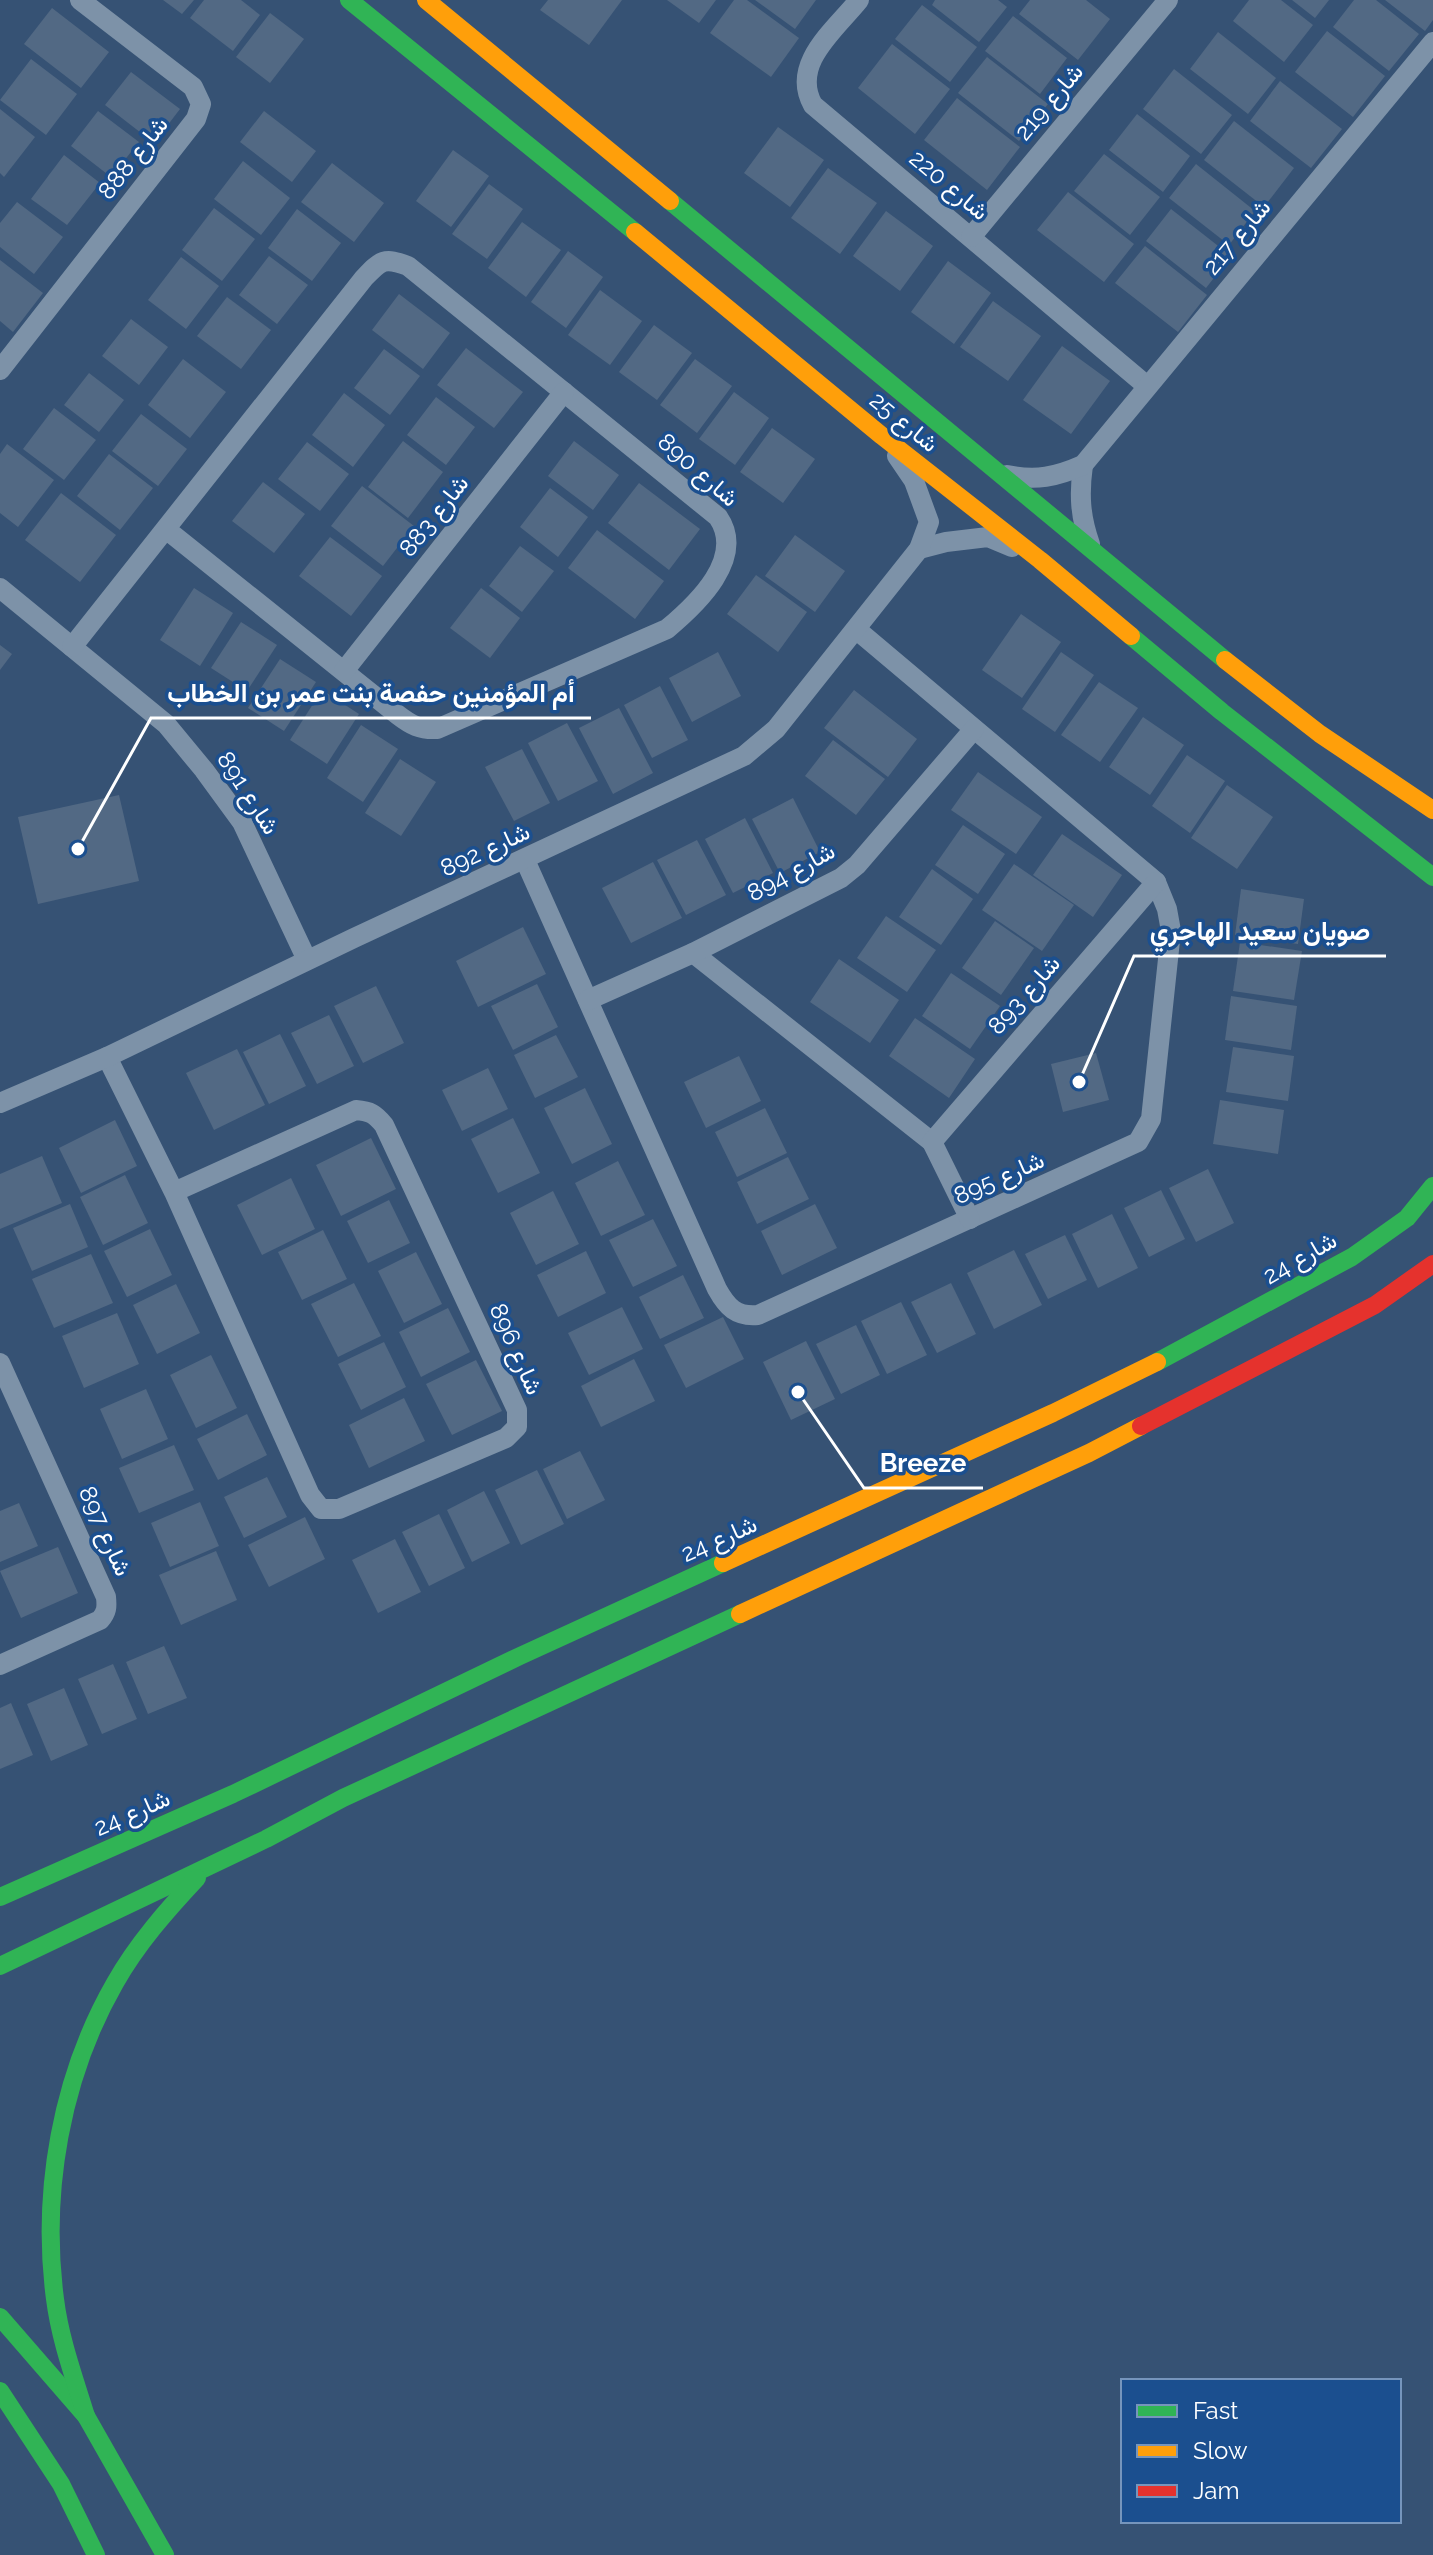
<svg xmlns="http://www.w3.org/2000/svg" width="1433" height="2555" font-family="Raleway,Vazirmatn,sans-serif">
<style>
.building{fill:#526984}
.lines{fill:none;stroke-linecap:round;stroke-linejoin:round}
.street{stroke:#7d92a8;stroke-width:20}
.fast{stroke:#30b455;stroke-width:18}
.slow{stroke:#ff9f0a;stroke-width:18}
.jam{stroke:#e5322d;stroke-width:18}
.labels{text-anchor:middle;stroke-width:7;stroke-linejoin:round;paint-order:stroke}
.street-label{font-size:24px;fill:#fff;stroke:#1b4f8f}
.leader{fill:none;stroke:#fff;stroke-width:3}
.callout-dot{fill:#fff;stroke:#1b4f8f;stroke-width:3}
.callout-label{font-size:26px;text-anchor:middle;font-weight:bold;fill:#fff;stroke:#1b4f8f;stroke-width:7;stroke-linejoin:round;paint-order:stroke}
</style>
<rect width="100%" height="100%" fill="#365274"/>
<g class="building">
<polygon points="163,0 194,0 182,14"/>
<polygon points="204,0 241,0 260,15 233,51 190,18"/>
<polygon points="548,0 622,0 589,45 540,10"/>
<polygon points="667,0 716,0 699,23"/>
<polygon points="734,0 747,0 799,38 771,77 710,33"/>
<polygon points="755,0 816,0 795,29"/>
<polygon points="935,0 998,0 1007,7 979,42 932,5"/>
<polygon points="1030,0 1086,0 1110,19 1078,60 1019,14"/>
<polygon points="1249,0 1281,0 1313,25 1284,62 1233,21"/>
<polygon points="1292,0 1329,0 1315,18"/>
<polygon points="1354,0 1376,0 1419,34 1389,71 1333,27"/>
<polygon points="1385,0 1433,0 1433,20 1425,31"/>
<polygon points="922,5 977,47 950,82 895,39"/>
<polygon points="52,8 109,52 81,88 24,44"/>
<polygon points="270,13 304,39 270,83 236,57"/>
<polygon points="1013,16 1067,58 1040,94 985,51"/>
<polygon points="1327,31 1385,76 1353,117 1295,72"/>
<polygon points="1218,32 1276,78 1248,114 1190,69"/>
<polygon points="892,44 950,89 915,134 858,88"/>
<polygon points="987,57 1048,104 1019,141 958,93"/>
<polygon points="31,59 77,94 46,135 0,100"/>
<polygon points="1174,69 1232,115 1201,154 1143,109"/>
<polygon points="131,72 180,109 154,143 105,105"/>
<polygon points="1280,81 1342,129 1311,168 1250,121"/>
<polygon points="957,98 1020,147 987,190 924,140"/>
<polygon points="0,109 35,137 4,177 0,173"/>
<polygon points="98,111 139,142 111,177 71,146"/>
<polygon points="264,111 316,151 292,182 240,142"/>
<polygon points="1137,114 1190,156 1163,192 1109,150"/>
<polygon points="1234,121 1294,168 1264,207 1204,160"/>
<polygon points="778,127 824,160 790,207 744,173"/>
<polygon points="453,150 489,176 451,227 416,201"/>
<polygon points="1104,154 1160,197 1130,235 1074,191"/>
<polygon points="64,155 100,183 67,225 31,199"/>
<polygon points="243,161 290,198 261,235 214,199"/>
<polygon points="332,163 384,203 354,242 301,202"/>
<polygon points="1196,164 1255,211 1229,245 1169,198"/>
<polygon points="828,168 877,203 840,254 791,218"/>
<polygon points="489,184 523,209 487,259 452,234"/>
<polygon points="1068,192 1134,244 1104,282 1037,230"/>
<polygon points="17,202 63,237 34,274 0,247 0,223"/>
<polygon points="214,208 255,239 222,281 182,250"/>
<polygon points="297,209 341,243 312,281 268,248"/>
<polygon points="1171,209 1231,256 1206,288 1146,241"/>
<polygon points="886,211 933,246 900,291 853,256"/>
<polygon points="522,222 561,250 526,297 488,268"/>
<polygon points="1145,246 1207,295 1178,332 1115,283"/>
<polygon points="568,251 603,277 566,328 531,302"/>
<polygon points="269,256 308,285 277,324 239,295"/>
<polygon points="181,257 219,286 186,329 148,300"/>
<polygon points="0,260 43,293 13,332 0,321"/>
<polygon points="948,261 991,293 954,344 911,312"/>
<polygon points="600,290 642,321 610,365 568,335"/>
<polygon points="399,294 450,333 423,369 372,330"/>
<polygon points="227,297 271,330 241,369 197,336"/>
<polygon points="993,301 1041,336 1008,381 960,347"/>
<polygon points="131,319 168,347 139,385 102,356"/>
<polygon points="654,325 692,353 657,400 619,372"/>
<polygon points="1062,346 1110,381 1071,434 1023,400"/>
<polygon points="466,348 523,392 494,428 437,385"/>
<polygon points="384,349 420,376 390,415 354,388"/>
<polygon points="183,359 226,392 190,438 148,405"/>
<polygon points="695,359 732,386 697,433 660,405"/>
<polygon points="89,373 124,400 99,432 64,405"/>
<polygon points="734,392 769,418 735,465 699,439"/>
<polygon points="344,393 385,425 353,467 312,435"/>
<polygon points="436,397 475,427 446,465 407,435"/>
<polygon points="54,408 96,440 64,480 23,449"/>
<polygon points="141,414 187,449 158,486 112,451"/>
<polygon points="772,428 815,459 783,503 740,472"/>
<polygon points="403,441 443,472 408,518 368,487"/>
<polygon points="574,441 619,475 593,510 548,476"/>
<polygon points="307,442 349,474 320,511 278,479"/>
<polygon points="7,444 54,480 18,527 0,513 0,454"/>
<polygon points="109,454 153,488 120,530 77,496"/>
<polygon points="263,482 305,514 274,553 232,521"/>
<polygon points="639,483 700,529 669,570 608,523"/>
<polygon points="362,486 414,526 383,566 331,526"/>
<polygon points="550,488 588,517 558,557 520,527"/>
<polygon points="61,493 116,535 80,582 25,540"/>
<polygon points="597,530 664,581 635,619 568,568"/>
<polygon points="795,535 845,571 815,612 765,576"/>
<polygon points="330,537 382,576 351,616 299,576"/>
<polygon points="520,546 554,571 522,612 489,586"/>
<polygon points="756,575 807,612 778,652 727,614"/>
<polygon points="194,588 233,613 200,666 160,640"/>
<polygon points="481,588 520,618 490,658 450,628"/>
<polygon points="1021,614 1061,642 1022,698 982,670"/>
<polygon points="241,622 277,645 247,691 211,668"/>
<polygon points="0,645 12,654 0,670"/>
<polygon points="718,652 741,696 692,722 669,678"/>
<polygon points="1061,652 1094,675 1055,732 1022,709"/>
<polygon points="280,659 316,682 284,731 248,708"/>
<polygon points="1099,682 1138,708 1100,762 1061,735"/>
<polygon points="660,686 688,740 652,758 624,705"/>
<polygon points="322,690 359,714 327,764 290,740"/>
<polygon points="854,690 917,739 888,777 824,728"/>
<polygon points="619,708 653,773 613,794 579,728"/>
<polygon points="1143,717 1184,745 1150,795 1109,767"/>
<polygon points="567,723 598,781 558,801 528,743"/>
<polygon points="361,725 398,749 363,802 327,778"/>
<polygon points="833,740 885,779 856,815 805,776"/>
<polygon points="522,749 550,803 514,821 485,767"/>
<polygon points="1187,755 1225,781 1190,833 1152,806"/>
<polygon points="400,759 436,782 401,836 365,813"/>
<polygon points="978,772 1042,817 1016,854 951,810"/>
<polygon points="1227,785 1273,817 1237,869 1191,838"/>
<polygon points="119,795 139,881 38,904 18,817"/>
<polygon points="793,798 820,852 780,873 752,819"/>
<polygon points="745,818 773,873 733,893 705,839"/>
<polygon points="963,825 1005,854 978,894 935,865"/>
<polygon points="1062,834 1122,875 1093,917 1033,875"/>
<polygon points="697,840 726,895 686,915 657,860"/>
<polygon points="653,862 682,918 631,943 602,888"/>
<polygon points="1014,864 1074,905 1042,951 982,910"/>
<polygon points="932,869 973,899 941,945 899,917"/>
<polygon points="1241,889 1304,899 1298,944 1235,935"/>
<polygon points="886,916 936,950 907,992 857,958"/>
<polygon points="995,921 1034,948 1001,995 962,968"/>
<polygon points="523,927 546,974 478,1007 456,961"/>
<polygon points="1240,942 1302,951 1294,1000 1233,991"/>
<polygon points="839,959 899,1000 870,1043 810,1002"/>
<polygon points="951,973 1000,1006 970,1049 922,1016"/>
<polygon points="537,984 558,1027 513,1050 491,1006"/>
<polygon points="376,986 404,1043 363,1063 334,1006"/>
<polygon points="1231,996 1297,1006 1291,1050 1225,1040"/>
<polygon points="329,1015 354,1066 317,1084 291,1033"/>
<polygon points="915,1018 975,1059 949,1098 889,1056"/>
<polygon points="280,1034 306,1086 269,1104 243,1052"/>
<polygon points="556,1035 578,1077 535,1098 514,1055"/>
<polygon points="1233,1047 1294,1056 1288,1101 1226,1092"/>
<polygon points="237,1049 265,1105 214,1130 186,1073"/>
<polygon points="1096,1053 1109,1100 1063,1112 1051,1064"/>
<polygon points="739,1056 761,1101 706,1128 684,1082"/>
<polygon points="488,1068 508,1109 462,1131 442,1090"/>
<polygon points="585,1088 612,1144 572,1164 544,1108"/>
<polygon points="1220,1100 1284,1110 1278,1154 1213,1144"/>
<polygon points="765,1108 787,1153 737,1177 715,1132"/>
<polygon points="513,1118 540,1173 498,1193 471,1139"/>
<polygon points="115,1120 137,1166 81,1193 59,1148"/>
<polygon points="371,1138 396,1189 341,1216 316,1165"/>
<polygon points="42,1156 62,1203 0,1229 0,1174"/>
<polygon points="788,1157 809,1199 757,1224 737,1182"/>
<polygon points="618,1161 645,1215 601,1236 575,1183"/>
<polygon points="1208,1169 1234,1223 1196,1242 1169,1188"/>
<polygon points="125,1175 148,1223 103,1245 80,1197"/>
<polygon points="291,1178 315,1229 262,1255 237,1205"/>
<polygon points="1161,1190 1185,1239 1149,1257 1124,1208"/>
<polygon points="553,1191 579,1244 536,1265 510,1213"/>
<polygon points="389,1200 410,1243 368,1263 347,1221"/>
<polygon points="70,1204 88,1247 32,1271 13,1228"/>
<polygon points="815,1204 837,1248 782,1275 761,1231"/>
<polygon points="1112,1214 1138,1268 1098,1288 1072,1234"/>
<polygon points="653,1219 677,1266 633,1287 609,1240"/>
<polygon points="150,1229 172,1275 127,1297 104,1251"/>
<polygon points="323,1230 347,1279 302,1300 278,1252"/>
<polygon points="1065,1235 1087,1280 1048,1299 1025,1254"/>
<polygon points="1014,1250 1042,1305 994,1329 967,1273"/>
<polygon points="586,1251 606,1293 558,1317 537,1275"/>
<polygon points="416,1252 442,1304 404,1323 378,1271"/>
<polygon points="91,1254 113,1303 54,1328 32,1279"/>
<polygon points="683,1275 704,1318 660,1339 639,1297"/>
<polygon points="354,1283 381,1336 338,1357 311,1304"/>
<polygon points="951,1283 976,1334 937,1353 911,1302"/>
<polygon points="176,1284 200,1333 157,1354 133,1305"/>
<polygon points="901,1302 927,1355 887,1374 861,1321"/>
<polygon points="622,1307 643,1349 589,1375 568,1333"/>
<polygon points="448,1308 470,1352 421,1377 399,1332"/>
<polygon points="117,1313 139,1364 84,1388 62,1336"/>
<polygon points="723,1317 744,1359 686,1388 664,1345"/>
<polygon points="856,1325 880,1375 841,1394 816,1344"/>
<polygon points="806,1341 835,1399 791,1420 763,1362"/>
<polygon points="384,1342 406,1387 361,1410 338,1364"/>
<polygon points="211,1355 237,1408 196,1428 170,1375"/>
<polygon points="634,1359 655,1401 601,1427 581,1386"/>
<polygon points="476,1360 502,1411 452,1435 426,1384"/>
<polygon points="146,1389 168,1439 122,1459 100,1409"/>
<polygon points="404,1398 425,1441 369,1468 349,1425"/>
<polygon points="247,1414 267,1455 218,1480 197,1439"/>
<polygon points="174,1445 194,1490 139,1513 119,1468"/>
<polygon points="580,1451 605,1500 567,1519 543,1469"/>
<polygon points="537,1470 564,1524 521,1545 495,1490"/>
<polygon points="267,1477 287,1517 244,1538 224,1497"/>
<polygon points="484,1491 510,1543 472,1562 447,1510"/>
<polygon points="200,1502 219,1546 170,1567 151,1523"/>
<polygon points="19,1503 38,1546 0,1562 0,1511"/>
<polygon points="439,1514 465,1568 429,1586 402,1532"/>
<polygon points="305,1517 325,1559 269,1587 248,1545"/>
<polygon points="395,1539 421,1592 378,1613 352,1560"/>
<polygon points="58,1547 78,1593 21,1618 0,1571"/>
<polygon points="216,1551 237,1600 181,1625 159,1575"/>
<polygon points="164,1646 187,1698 148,1714 126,1662"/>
<polygon points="113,1664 137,1719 102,1734 78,1679"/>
<polygon points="64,1688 88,1745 51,1761 27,1704"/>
<polygon points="11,1703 33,1755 0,1769 0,1708"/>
</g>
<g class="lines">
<g class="street">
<path d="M859,0C835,30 790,64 813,105L1147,386"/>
<polyline points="971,237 1168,0"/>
<polyline points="0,370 196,119 201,104 193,87 80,0"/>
<path d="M1083,465C1079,494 1080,516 1090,544"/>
<path d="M1007,475C1036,481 1056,477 1083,465L1433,42"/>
<polyline points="919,549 946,542 988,537 1012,547"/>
<polyline points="0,588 166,724 204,770 242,822 307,960"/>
<path d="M72,647L364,278C381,260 384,257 408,266L718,517C746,558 697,604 667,629L437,729C420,730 411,725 398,715L167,530"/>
<polyline points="344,671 564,392"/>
<path d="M525,860L717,1289C727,1307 736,1317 758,1315L1138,1142L1151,1119L1171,931L1167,909L1156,882L857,630"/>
<polyline points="693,953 932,1142"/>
<polyline points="588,1000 693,953 841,878 857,865 974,729"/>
<path d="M107,1057L174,1192L310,1495L321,1509H339L506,1438L517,1427V1410L384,1125C375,1114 370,1111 356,1110L174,1192"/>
<polyline points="0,1103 107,1057 354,938 744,756 776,729 919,549 929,522 914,481 897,456"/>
<polyline points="970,1219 932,1142 1156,882"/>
<path d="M0,1363L106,1597C107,1607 107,1612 100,1620L0,1665"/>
</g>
<g class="fast">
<polyline points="349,0 635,232"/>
<polyline points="670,201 1225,660"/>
<polyline points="1131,636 1222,712 1433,877"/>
<polyline points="1157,1362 1352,1257 1407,1218 1433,1186"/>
<polyline points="0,1897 233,1794 520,1656 723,1563"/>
<polyline points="0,1966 266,1839 343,1798 740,1614"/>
<polyline points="0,2317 86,2416 165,2555"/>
<polyline points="0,2391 61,2484 96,2555"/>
<path d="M86,2416C74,2377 60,2339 55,2299C41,2192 61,2077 115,1983C137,1944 167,1910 197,1878"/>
</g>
<g class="slow">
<polyline points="426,0 670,201"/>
<polyline points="635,232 882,436 1040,560 1131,636"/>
<polyline points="1225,660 1320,734 1433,810"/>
<polyline points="723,1563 1053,1413 1157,1362"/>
<polyline points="740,1614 1089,1453 1141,1426"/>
</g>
<polyline class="jam" points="1141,1426 1375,1305 1433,1264"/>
</g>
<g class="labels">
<g class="street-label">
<text transform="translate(1049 102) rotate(-50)" y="8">شارع 219</text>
<text transform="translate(133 158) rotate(-52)" y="8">شارع 888</text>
<text transform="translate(949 185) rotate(40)" y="8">شارع 220</text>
<text transform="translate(1237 237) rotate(-50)" y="8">شارع 217</text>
<text transform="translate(904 422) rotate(39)" y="8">شارع 25</text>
<text transform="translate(698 470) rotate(41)" y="8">شارع 890</text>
<text transform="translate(434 516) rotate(-52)" y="8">شارع 883</text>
<text transform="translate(248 793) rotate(57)" y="8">شارع 891</text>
<text transform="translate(485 850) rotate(-25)" y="8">شارع 892</text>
<text transform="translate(791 872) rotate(-29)" y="8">شارع 894</text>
<text transform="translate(1024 995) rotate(-49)" y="8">شارع 893</text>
<text transform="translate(999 1178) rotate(-24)" y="8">شارع 895</text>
<text transform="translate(1300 1258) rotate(-30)" y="8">شارع 24</text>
<text transform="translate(516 1349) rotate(66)" y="8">شارع 896</text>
<text transform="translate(105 1531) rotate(66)" y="8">شارع 897</text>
<text transform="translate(719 1539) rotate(-24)" y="8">شارع 24</text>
<text transform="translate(132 1813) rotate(-24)" y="8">شارع 24</text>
</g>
</g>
<path class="leader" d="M78 849L151 718H591M1079 1082L1134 956H1386M798 1392L864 1488H983"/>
<g class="callout-dot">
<circle cx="78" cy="849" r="8"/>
<circle cx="1079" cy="1082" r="8"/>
<circle cx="798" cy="1392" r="8"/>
</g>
<g class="callout-label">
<text x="371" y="702">أم المؤمنين حفصة بنت عمر بن الخطاب</text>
<text x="1260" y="940">صويان سعيد الهاجري</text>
<text x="923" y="1472">Breeze</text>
</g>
<rect x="1121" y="2379" width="280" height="144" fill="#1b4f8f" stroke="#7695bc" stroke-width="2"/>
<rect x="1137" y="2405" width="40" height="12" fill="#30b455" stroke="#7695bc" stroke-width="2"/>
<text x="1193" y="2419" font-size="24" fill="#ffffff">Fast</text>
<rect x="1137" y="2445" width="40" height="12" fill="#ff9f0a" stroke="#7695bc" stroke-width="2"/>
<text x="1193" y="2459" font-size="24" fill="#ffffff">Slow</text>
<rect x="1137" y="2485" width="40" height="12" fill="#e5322d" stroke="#7695bc" stroke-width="2"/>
<text x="1193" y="2499" font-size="24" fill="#ffffff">Jam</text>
</svg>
